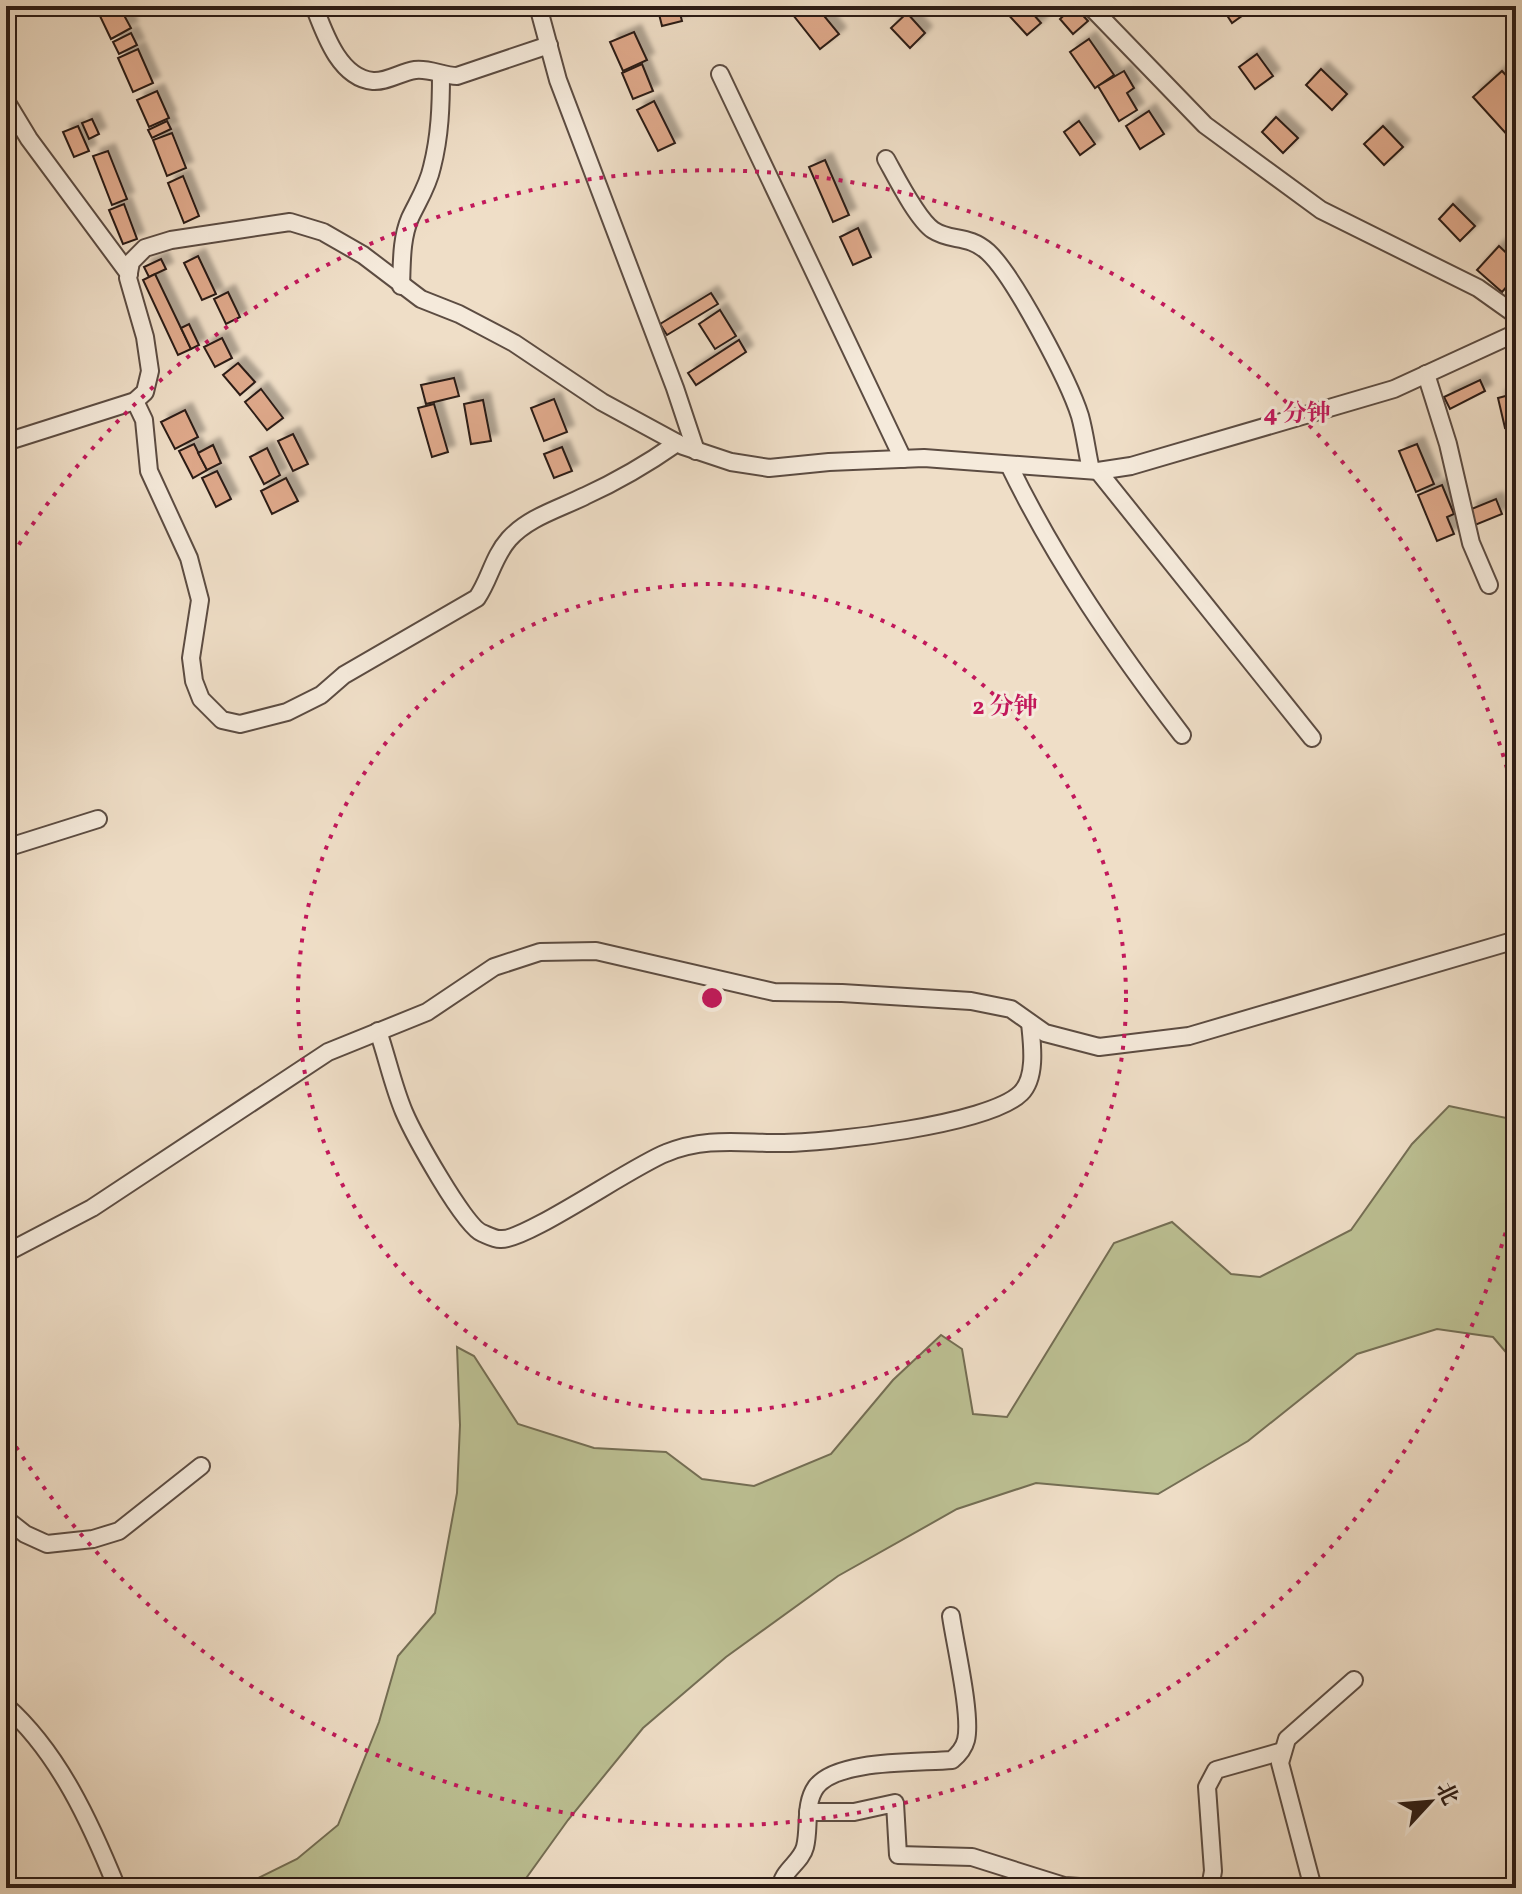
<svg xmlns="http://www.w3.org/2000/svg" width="1522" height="1894" font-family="Vollkorn,'Noto Serif SC',serif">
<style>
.green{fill:#bcc093;stroke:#746e54;stroke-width:2}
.building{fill:#dfa98b;stroke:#2b1b15;stroke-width:2;filter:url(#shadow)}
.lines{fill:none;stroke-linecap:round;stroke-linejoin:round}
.street-casing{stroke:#5c4c42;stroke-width:20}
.street{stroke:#f5eadb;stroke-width:16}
.ring{fill:none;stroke:#c2185b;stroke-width:4;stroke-dasharray:4 8}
.centre{fill:#c2185b;stroke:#f5eadb;stroke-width:4}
.ring-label{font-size:24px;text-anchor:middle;font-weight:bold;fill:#c2185b;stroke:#f5eadb;stroke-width:6;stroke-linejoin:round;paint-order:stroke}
</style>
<defs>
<filter id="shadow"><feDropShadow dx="7" dy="-7" stdDeviation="2" flood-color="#0004"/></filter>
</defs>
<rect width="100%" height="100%" fill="#efdec7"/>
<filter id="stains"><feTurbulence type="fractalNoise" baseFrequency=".0025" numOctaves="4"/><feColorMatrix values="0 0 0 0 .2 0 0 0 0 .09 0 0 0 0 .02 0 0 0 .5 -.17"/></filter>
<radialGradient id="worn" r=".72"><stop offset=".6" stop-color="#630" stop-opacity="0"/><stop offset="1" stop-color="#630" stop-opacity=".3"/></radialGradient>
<polygon class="green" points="1449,1106 1516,1120 1516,1364 1493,1337 1437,1329 1357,1354 1248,1441 1158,1494 1036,1483 957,1509 838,1576 726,1657 643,1728 568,1820 519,1888 238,1888 297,1859 338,1825 379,1722 398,1656 435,1613 457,1493 460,1425 457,1347 474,1356 518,1424 594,1448 666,1452 702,1479 754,1486 831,1454 893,1380 941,1335 962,1349 973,1414 1007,1417 1114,1243 1172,1222 1231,1274 1260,1277 1351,1230 1412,1144"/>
<g class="building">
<polygon points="116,6 119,6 131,28 111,39 99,14"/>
<polygon points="657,6 678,6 682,21 662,26"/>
<polygon points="786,6 816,6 839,34 820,49"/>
<polygon points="1011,6 1026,6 1041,23 1027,35 1005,11"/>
<polygon points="1074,6 1088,21 1073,34 1060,19"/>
<polygon points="1221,6 1241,6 1246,13 1232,23"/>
<polygon points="907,13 925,33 910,48 891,28"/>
<polygon points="634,32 647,60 623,71 610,42"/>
<polygon points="131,33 137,45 119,54 113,42"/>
<polygon points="1089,39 1114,75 1095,88 1070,52"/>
<polygon points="138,49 153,83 133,92 118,58"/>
<polygon points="1257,54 1273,76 1255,89 1239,67"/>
<polygon points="642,64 653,91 633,99 622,73"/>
<polygon points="1321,69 1347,94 1332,110 1306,85"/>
<polygon points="1124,71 1134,88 1127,93 1137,110 1119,121 1098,86"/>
<polygon points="1502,71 1516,86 1516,134 1511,139 1473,97"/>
<polygon points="157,91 169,118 149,127 137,100"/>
<polygon points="654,101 675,143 658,151 637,110"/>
<polygon points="1149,111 1164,134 1140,149 1126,126"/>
<polygon points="1276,117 1298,138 1283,153 1262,132"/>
<polygon points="92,119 99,134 89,139 82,123"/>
<polygon points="167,121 171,129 152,138 148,130"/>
<polygon points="1079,121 1095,144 1080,155 1064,132"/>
<polygon points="78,126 89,151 74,157 63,132"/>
<polygon points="1383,126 1403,147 1384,165 1364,144"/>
<polygon points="172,133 186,168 167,176 153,140"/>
<polygon points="108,151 127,199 112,205 93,156"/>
<polygon points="825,160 849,215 833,222 809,167"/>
<polygon points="183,176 199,216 184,223 168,183"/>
<polygon points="124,204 137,239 123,244 109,210"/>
<polygon points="1453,204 1475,226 1460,241 1439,219"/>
<polygon points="858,228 871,257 853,265 840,237"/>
<polygon points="1499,246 1516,262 1516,276 1502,292 1477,270"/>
<polygon points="198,256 216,294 202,300 184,263"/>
<polygon points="161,259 166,269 149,277 144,267"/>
<polygon points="155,274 191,349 178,355 143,280"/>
<polygon points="228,292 240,317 226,324 214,299"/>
<polygon points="711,293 718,304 667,335 660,324"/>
<polygon points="720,310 736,336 715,349 699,324"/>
<polygon points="189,324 199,345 191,349 181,328"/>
<polygon points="222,338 232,358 215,367 204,347"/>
<polygon points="739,340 746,352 696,385 688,373"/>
<polygon points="238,363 255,382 240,395 223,375"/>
<polygon points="454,378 459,396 426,404 421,385"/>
<polygon points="1480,380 1485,391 1450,409 1444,397"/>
<polygon points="261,389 283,418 267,430 245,402"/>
<polygon points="1513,394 1516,425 1505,428 1498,398"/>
<polygon points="554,399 567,432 544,441 531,408"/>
<polygon points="483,400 491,441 471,444 464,404"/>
<polygon points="434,404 448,452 432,457 418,408"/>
<polygon points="185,410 198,437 175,449 161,422"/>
<polygon points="293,434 308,464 293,471 278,441"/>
<polygon points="194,444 207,470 193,478 179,451"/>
<polygon points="1417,444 1434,484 1416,492 1399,451"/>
<polygon points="213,445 221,463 207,470 198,453"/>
<polygon points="562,447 572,471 554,478 544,454"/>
<polygon points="267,448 280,475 264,484 250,457"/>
<polygon points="217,471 231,499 216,507 202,478"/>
<polygon points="286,478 298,501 272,514 261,491"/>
<polygon points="1442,485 1454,514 1447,517 1454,534 1437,541 1418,495"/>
<polygon points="1496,499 1502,514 1475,525 1469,510"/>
</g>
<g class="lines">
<defs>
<g id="street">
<path d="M314,6C324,32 339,78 373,81C387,82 401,72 415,70C429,68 443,76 457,76L549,45"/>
<polyline points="538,6 558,80 675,388 696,451"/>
<polyline points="1090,6 1205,125 1321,210 1478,288 1516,315"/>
<polyline points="720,74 903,459"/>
<polyline points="6,101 29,139 129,274"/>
<path d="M886,159C896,177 917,219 933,230C951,242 968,234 988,252C1014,276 1069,381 1080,416C1085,434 1087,453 1091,470"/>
<path d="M401,286C402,263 401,239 410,218C418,201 428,186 432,167C440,136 441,105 441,74"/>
<polyline points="1426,374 1448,444 1471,543 1489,585"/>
<path d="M135,401L144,420L149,471L189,558L200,600L191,658L194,681L201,699L222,720L240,724L287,712L321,695L344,675L477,598C490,579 493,557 509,539C529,517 559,509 585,496C618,481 647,464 677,443"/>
<polyline points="6,442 135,401 145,392 150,371 145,337 128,278 131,262 145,248 171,240 290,222 323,232 363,255 421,299 459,314 514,343 602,402 683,446 731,462 769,468 829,462 924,458 1098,471 1131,466 1394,389 1516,333"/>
<path d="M1009,465C1056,562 1117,650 1182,735"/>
<polyline points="1098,471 1312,738"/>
<polyline points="6,848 98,819"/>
<path d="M378,1031C387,1057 393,1086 404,1112C413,1133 464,1226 482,1233C487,1235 494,1239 500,1239C524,1242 632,1166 666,1153C705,1137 739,1143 779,1143C827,1143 989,1125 1021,1093C1037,1077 1032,1043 1030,1023"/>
<polyline points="6,1253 92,1208 328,1052 427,1012 494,967 540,952 596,951 774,992 842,993 971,1001 1011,1009 1045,1033 1099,1047 1189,1036 1516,940"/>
<polyline points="6,1519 25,1534 47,1544 93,1539 119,1531 201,1466"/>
<path d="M6,1706C59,1753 91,1824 117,1888"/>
<polyline points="808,1812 854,1812 895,1803 898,1855 972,1857 1064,1886 1095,1888"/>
<path d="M781,1888C781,1871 801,1863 805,1847C810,1828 804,1804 816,1787C837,1759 918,1763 952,1760C958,1755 964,1748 966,1740C972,1716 955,1644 951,1616"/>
<polyline points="1210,1888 1213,1871 1207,1787 1216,1770 1283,1751"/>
<polyline points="1313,1888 1280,1763 1287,1739 1354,1680"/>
</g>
</defs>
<use href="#street" class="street-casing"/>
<use href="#street" class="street"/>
</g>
<g class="ring">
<circle cx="712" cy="998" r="414"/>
<path d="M1515 1198A828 828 0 0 1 6 1431M6 565A828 828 0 0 1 1515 798"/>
</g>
<circle cx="712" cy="998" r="12" class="centre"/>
<g class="ring-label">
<text x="1297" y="421">4 分钟</text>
<text x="1005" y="714">2 分钟</text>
</g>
<rect width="1522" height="1894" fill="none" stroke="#efdec7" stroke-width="32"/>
<rect x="8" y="8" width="1506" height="1878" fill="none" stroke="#2b1b15" stroke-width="4"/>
<rect x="16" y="16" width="1490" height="1862" fill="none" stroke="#2b1b15" stroke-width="2"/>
<g transform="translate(1430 1802) rotate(64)" stroke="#f5eadb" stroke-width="6" paint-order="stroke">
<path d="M0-6L14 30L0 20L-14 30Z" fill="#2b1b15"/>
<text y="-12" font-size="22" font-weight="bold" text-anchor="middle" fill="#2b1b15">北</text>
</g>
<rect width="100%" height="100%" filter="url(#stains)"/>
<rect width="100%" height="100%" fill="url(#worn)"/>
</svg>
